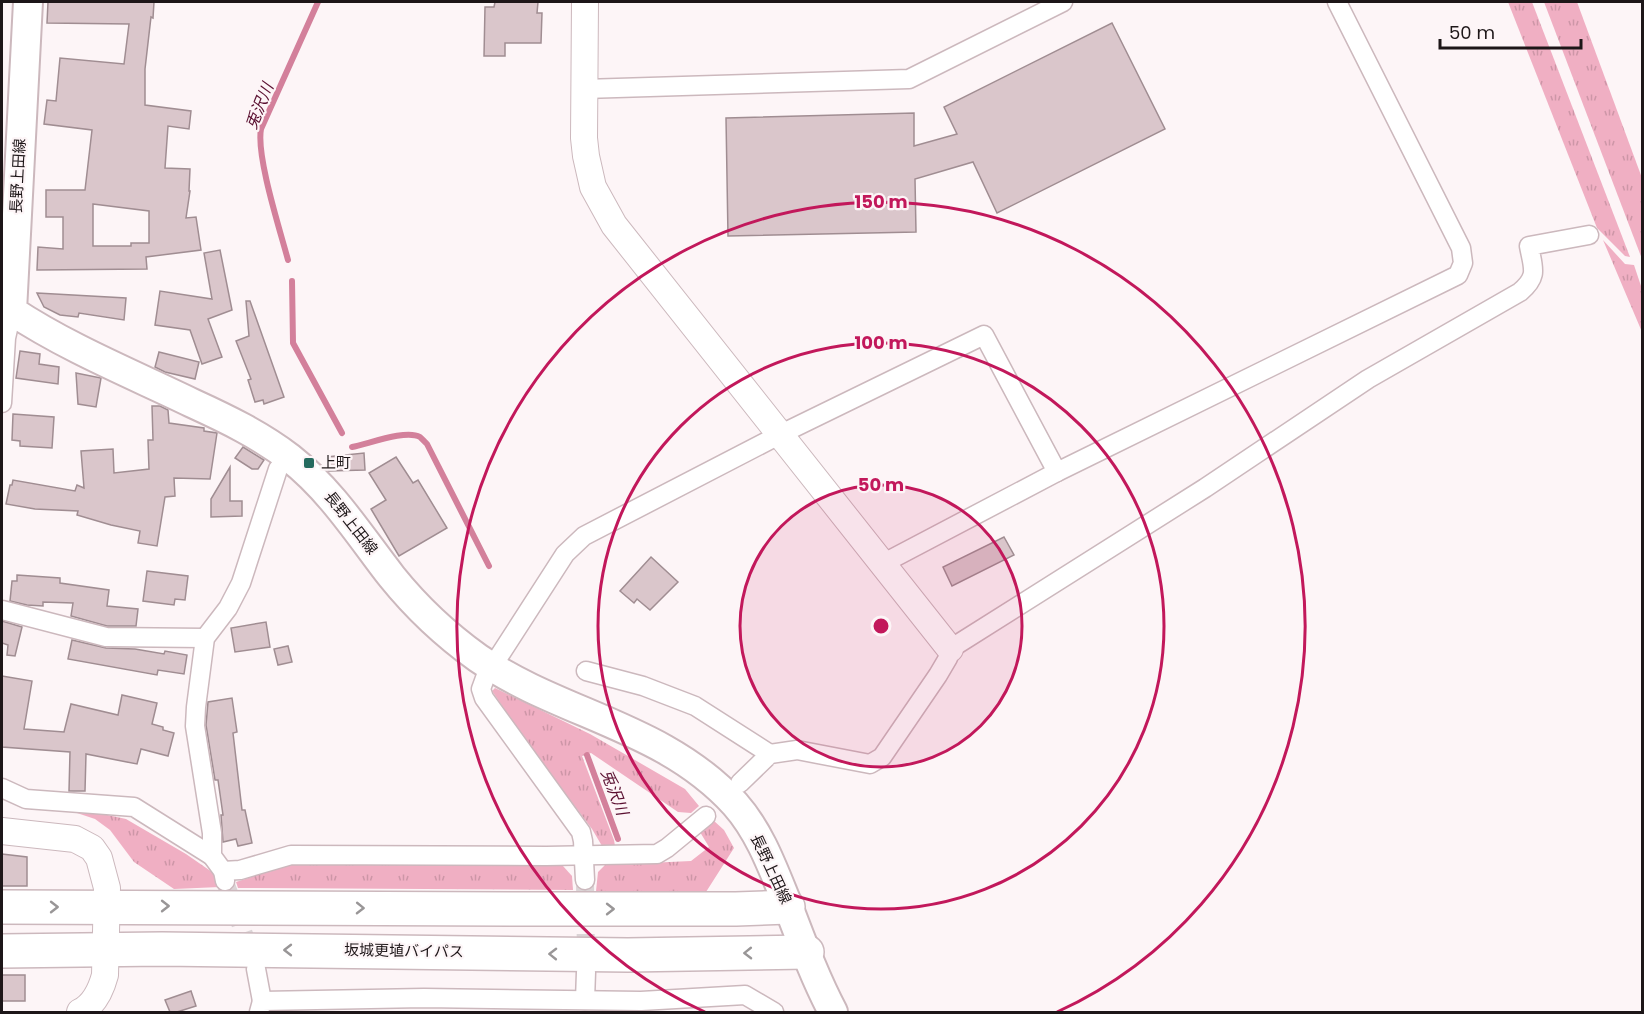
<svg xmlns="http://www.w3.org/2000/svg" width="1644" height="1014" font-family="Poppins,'Noto Sans JP',sans-serif">
<style>
.grass{fill:url(#grass-tufts)}
.lines{fill:none;stroke-linecap:round;stroke-linejoin:round}
.stream{stroke:#d3809b;stroke-width:6}
.building{fill:#dac6cb;stroke:#a08d92;stroke-width:1.5;fill-rule:evenodd}
.street-tunnel{stroke:#dbd4d6;stroke-width:18;stroke-dasharray:18 9;stroke-linecap:butt}
.street-casing{stroke:#ccb8bd;stroke-width:21}
.secondary-casing{stroke:#ccb8bd;stroke-width:28}
.primary-casing{stroke:#ccb8bd;stroke-width:32}
.highway-casing{stroke:#ccb8bd;stroke-width:36}
.street{stroke:#fff;stroke-width:18}
.secondary{stroke:#fff;stroke-width:26}
.primary{stroke:#fff;stroke-width:28}
.highway{stroke:#fff;stroke-width:33}
.oneway{stroke:#999697}
.ring{fill:none;stroke:#c2185b;stroke-width:3}
.poi-dot{fill:#256a5e;stroke:#fdf5f7;stroke-width:2}
.labels{text-anchor:middle;stroke-width:4.5;stroke-linejoin:round;paint-order:stroke}
.street-label{font-size:15px;fill:#1d1618;stroke:#fdf5f7}
.poi-label{font-size:15px;fill:#1d1618;stroke:#fdf5f7;text-anchor:start}
.water-label{font-size:16px;font-style:italic;fill:#5a0f30;stroke:#fdf5f7}
.centre{fill:#c2185b;stroke:#fdf5f7;stroke-width:3}
.ring-label{font-size:18px;text-anchor:middle;font-weight:bold;fill:#c2185b;stroke:#fdf5f7;stroke-width:4.5;stroke-linejoin:round;paint-order:stroke}
</style>
<defs>
<pattern id="grass-tufts" width="24" height="20" patternUnits="userSpaceOnUse" patternTransform="scale(1.5)"><rect width="24" height="20" fill="#f0afc3"/><path d="M3 7l-1-3M5 7V3M7 7l1-3M15 17l-1-3M17 17v-4M19 17l1-3" fill="none" stroke="#cd96a7"/></pattern>
</defs>
<rect width="100%" height="100%" fill="#fdf5f7"/>
<g class="grass">
<polygon points="1508,2 1532,2 1630,257 1625,256 1597,228"/>
<polygon points="1544,2 1577,2 1642,178 1642,259"/>
<polygon points="1603,240 1625,264 1634,265 1642,289 1642,332"/>
<polygon points="495,688 590,734 685,789 699,806 691,813 678,812 591,753 582,756 614,840 615,846 602,846 592,829 528,744 492,691"/>
<polygon points="77,813 103,814 126,819 186,854 212,872 220,887 174,889 134,862 110,830 95,819"/>
<polygon points="713,820 724,830 734,848 706,892 596,891 598,872 605,865 691,861 709,847 700,832"/>
<polygon points="291,864 563,866 572,876 573,890 238,888 236,882"/>
</g>
<g class="lines">
<g class="stream">
<path d="M288,260C280,230 256,156 261,129L318,2"/>
<polyline points="292,281 293,343 342,433"/>
<path d="M352,447C368,444 406,429 420,437C421,438 427,444 427,444L489,566"/>
<polyline points="587,755 618,839"/>
</g>
</g>
<g class="building">
<path d="M48,2H154L153,18L151,17L145,69V105L191,111L189,129L168,126L165,168L190,169L189,191H190L186,218L196,217L201,250L146,257L147,269L37,270L38,247L63,249V217H46V190H85L92,130L44,124L47,100L56,101L60,58L124,64L129,24L47,23ZM93,204L149,211V243H131V246H93Z"/>
<polygon points="495,2 538,2 537,13 542,13 541,43 505,43 505,56 484,56 485,7 494,7"/>
<polygon points="1112,23 1165,129 997,213 973,162 915,179 916,232 728,236 726,118 914,113 914,146 957,134 944,107"/>
<polygon points="220,250 232,310 208,319 222,357 202,364 190,330 155,325 160,291 212,299 204,253"/>
<polygon points="37,293 126,298 124,320 79,313 78,317 60,315 44,307"/>
<polygon points="246,301 250,301 284,397 264,404 263,400 255,402 248,380 251,379 236,341 249,336"/>
<polygon points="20,351 40,354 39,364 59,367 58,384 16,378"/>
<polygon points="159,352 199,362 195,379 165,372 155,367"/>
<polygon points="76,373 101,378 96,407 78,404"/>
<polygon points="152,406 160,406 168,410 169,423 204,428 204,431 217,433 210,479 174,478 175,496 165,497 157,546 138,543 140,531 111,525 77,515 78,511 35,509 6,504 10,485 12,485 13,480 75,491 77,485 84,488 81,451 113,449 114,473 149,469 148,440 153,440"/>
<polygon points="13,414 54,417 52,448 20,446 20,441 12,440"/>
<polygon points="243,447 264,460 258,469 252,469 235,458"/>
<polygon points="364,453 365,470 328,471 327,457"/>
<polygon points="396,457 413,483 418,480 447,528 399,556 371,509 386,500 369,473"/>
<polygon points="230,467 230,501 242,501 242,516 211,517 211,499"/>
<polygon points="1004,537 1014,555 952,586 943,567"/>
<polygon points="651,557 678,582 650,610 637,599 634,603 620,591"/>
<polygon points="147,571 188,576 185,600 175,599 174,605 143,601"/>
<polygon points="17,575 60,578 60,583 109,590 107,606 138,609 136,626 107,626 71,616 73,603 43,602 43,606 27,605 10,601 12,581 17,581"/>
<polygon points="2,621 22,627 15,656 7,655 8,645 2,643"/>
<polygon points="266,622 270,647 235,652 231,628"/>
<polygon points="72,640 106,648 135,649 164,654 165,651 187,655 184,674 158,670 157,675 68,659"/>
<polygon points="288,646 292,662 278,665 274,649"/>
<polygon points="2,676 32,681 24,729 64,732 71,704 118,715 122,695 157,703 152,724 163,727 163,730 174,733 168,756 141,749 137,764 86,754 85,791 69,791 70,752 2,747"/>
<polygon points="232,698 237,732 233,733 242,810 245,810 252,843 238,846 236,839 223,842 221,815 223,815 218,780 215,780 206,725 208,702"/>
<polygon points="2,854 27,857 27,886 2,886"/>
<rect x="2" y="975" width="23" height="26"/>
<polygon points="191,991 196,1006 177,1012 170,1012 165,1000"/>
</g>
<g class="lines">
<g class="street-tunnel">
<polyline points="585,880 586,962"/>
<polyline points="225,882 252,956"/>
</g>
<defs>
<g id="street">
<polyline points="584,89 909,79 1063,2"/>
<polyline points="2,403 6,338 12,311"/>
<polyline points="882,564 1057,472 1458,275 1463,263 1461,248 1337,2"/>
<polyline points="2,610 106,637 205,638"/>
<polyline points="586,671 643,686 695,706 770,754"/>
<path d="M740,783L770,754L797,750L870,764L882,757L938,675L948,658L950,649L1205,488L1368,379L1520,292C1539,276 1533,268 1529,246L1589,235"/>
<polyline points="2,788 26,799 134,807 212,856"/>
<polyline points="223,871 240,870 291,855 546,856 657,854 667,848 706,816"/>
<polyline points="585,880 583,841 581,832 484,698 481,689 485,678 565,554 584,536 779,435 984,335 1057,472"/>
<polyline points="225,881 223,871 212,856 212,833 195,726 196,707 205,638 228,608 241,583 278,469 289,457"/>
<polyline points="256,969 262,1001"/>
<polyline points="585,1000 586,972"/>
<polyline points="259,1012 262,1001 424,998 641,1001 745,995 774,1012"/>
</g>
<g id="secondary">
<polyline points="585,2 584,138 586,156 593,187 614,225 950,649"/>
<path d="M2,831L75,839L92,848L99,858L107,888L105,975C101,990 94,1005 80,1012"/>
</g>
<path id="primary" d="M28,2L12,311C68,348 132,374 192,403C227,419 260,435 290,458C332,491 360,536 392,577C417,608 446,635 478,658C561,715 664,726 735,804C759,831 772,866 785,898C800,937 814,976 833,1012"/>
<g id="highway">
<polyline points="2,907 510,909 736,909 788,907"/>
<polyline points="2,951 162,949 628,955 807,952"/>
</g>
</defs>
<use href="#street" class="street-casing"/>
<use href="#secondary" class="secondary-casing"/>
<use href="#primary" class="primary-casing"/>
<use href="#highway" class="highway-casing"/>
<use href="#street" class="street"/>
<use href="#secondary" class="secondary"/>
<use href="#primary" class="primary"/>
<use href="#highway" class="highway"/>
</g>
<defs><path id="oneway-chevron" d="M-2-3.5L2.5 0L-2 3.5" fill="none" stroke-width="1.6" stroke-linecap="round" stroke-linejoin="round" transform="scale(1.5)"/></defs>
<g class="oneway">
<use href="#oneway-chevron" transform="translate(165 906)"/>
<use href="#oneway-chevron" transform="translate(54 907)"/>
<use href="#oneway-chevron" transform="translate(360 908) rotate(1)"/>
<use href="#oneway-chevron" transform="translate(610 909)"/>
<use href="#oneway-chevron" transform="translate(288 950) rotate(-180)"/>
<use href="#oneway-chevron" transform="translate(748 953) rotate(179)"/>
<use href="#oneway-chevron" transform="translate(553 954) rotate(-179)"/>
</g>
<circle cx="881" cy="626" r="141" fill="#c2185b" fill-opacity=".12"/>
<g class="ring">
<circle cx="881" cy="626" r="141"/>
<circle cx="881" cy="626" r="283"/>
<path d="M705 1012A424 424 0 1 1 1057 1012"/>
</g>
<rect class="poi-dot" x="303" y="457" width="12" height="12" rx="3"/>
<g class="labels">
<g class="street-label">
<text transform="translate(18 176) rotate(-87)" y="5">長野上田線</text>
<text transform="translate(351 523) rotate(52)" y="5">長野上田線</text>
<text transform="translate(771 869) rotate(65)" y="5">長野上田線</text>
<text transform="translate(404 951) rotate(1)" y="5">坂城更埴バイパス</text>
</g>
<g class="poi-label">
<text x="321" y="468">上町</text>
</g>
<g class="water-label">
<text transform="translate(259 106) rotate(-68)" y="6">兎沢川</text>
<text transform="translate(615 792) rotate(69)" y="6">兎沢川</text>
</g>
</g>
<circle cx="881" cy="626" r="9" class="centre"/>
<g class="ring-label">
<text x="881" y="208">150 m</text>
<text x="881" y="349">100 m</text>
<text x="881" y="491">50 m</text>
</g>
<rect width="1644" height="1014" fill="none" stroke="#1d1618" stroke-width="6"/>
<path d="M1440 39v9h141v-9" fill="none" stroke="#1d1618" stroke-width="3"/>
<text x="1449" y="39" font-size="18" fill="#1d1618" stroke="#fdf5f7" stroke-width="4.5" paint-order="stroke">50 m</text>
</svg>
